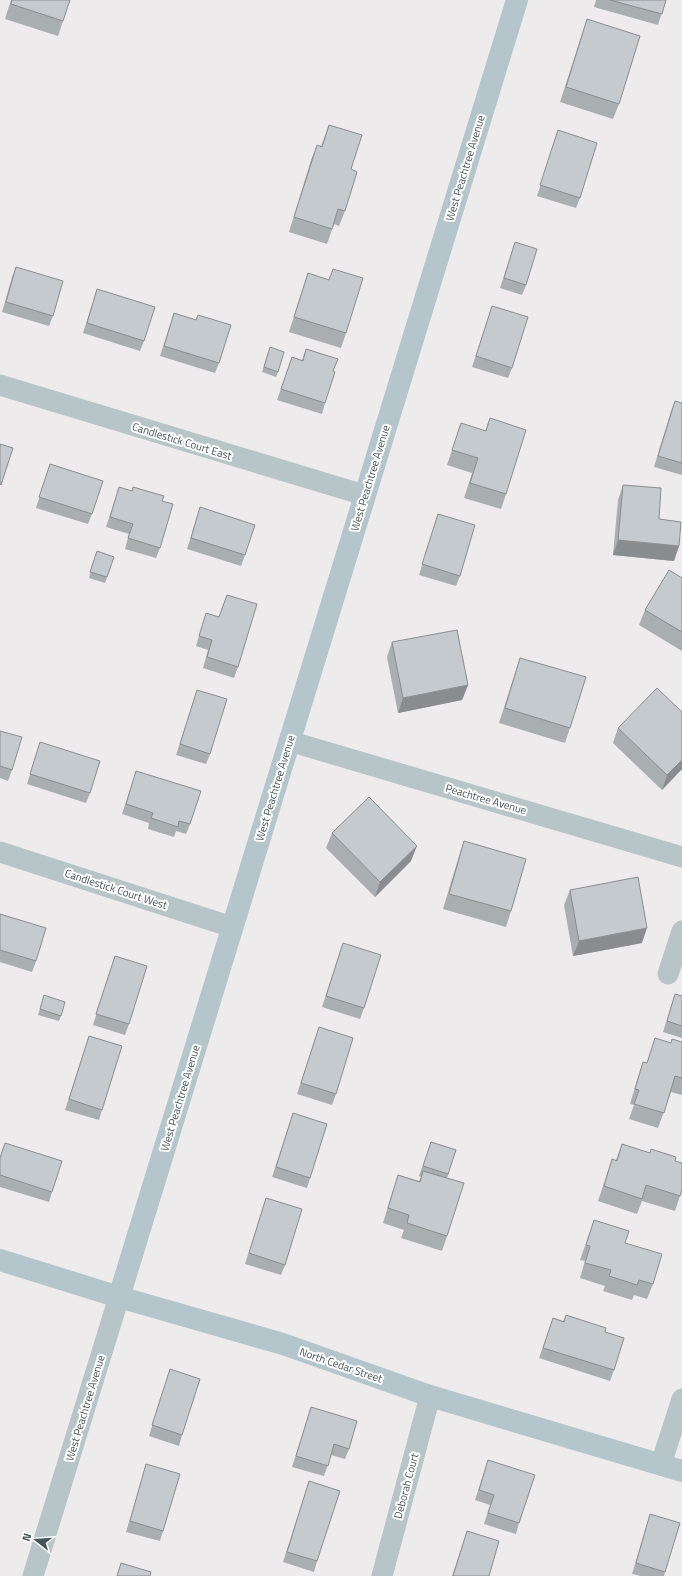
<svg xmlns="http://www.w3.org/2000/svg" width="682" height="1576" font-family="'Titillium Web',sans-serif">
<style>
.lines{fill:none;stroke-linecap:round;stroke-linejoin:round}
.street{stroke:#b7c4c8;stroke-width:21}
.secondary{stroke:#b4c5cb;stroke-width:22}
.wall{fill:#a9aeb1}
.shaded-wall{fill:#8a8d90}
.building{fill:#c5cace;stroke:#8a8d90}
.labels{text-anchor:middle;stroke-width:4;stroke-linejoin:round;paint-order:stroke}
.street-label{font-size:11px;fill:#445458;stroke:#fff}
</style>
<rect width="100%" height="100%" fill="#eeebec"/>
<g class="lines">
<g class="street">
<polyline points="0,385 364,495"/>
<polyline points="289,741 682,857"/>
<polyline points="0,852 232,927"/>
<polyline points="668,974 682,931"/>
<polyline points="661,1464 682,1399"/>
<polyline points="33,1576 119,1297"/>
<polyline points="382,1576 430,1396"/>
</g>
<g class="secondary">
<polyline points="0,1260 119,1297 283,1344 430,1396 682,1471"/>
<polyline points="119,1297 517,0"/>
</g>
</g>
<g class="wall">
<polygon points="11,0 70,0 58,36 5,19"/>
<polygon points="596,0 666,0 658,25 594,7"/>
<polygon points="587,19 619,104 613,119 560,102 582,34"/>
<polygon points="329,125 351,169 345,211 339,226 334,224 327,244 289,232 311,160 317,145 321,146"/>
<polygon points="558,130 580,198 576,208 537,196"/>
<polygon points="515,242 526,285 522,295 500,288"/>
<polygon points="16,267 53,316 49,326 2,312 12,277"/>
<polygon points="333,269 346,333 341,348 289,332 303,288 308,273 329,280"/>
<polygon points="97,289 144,341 140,351 83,333"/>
<polygon points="492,306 512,368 508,378 472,367"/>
<polygon points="174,313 196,320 219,363 215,373 160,356"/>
<polygon points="306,349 333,371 325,403 322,414 277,400 292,357 302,360"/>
<polygon points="268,353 278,372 276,377 262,372"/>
<polygon points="675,401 682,403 682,475 654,467 671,411"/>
<polygon points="490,418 506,494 501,509 464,498 472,473 447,465 461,423 485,431"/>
<polygon points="50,464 92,514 88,524 36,508"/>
<polygon points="623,485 659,519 679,546 674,561 613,555 618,500"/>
<polygon points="119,487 162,501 160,548 156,558 125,549 129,534 106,527"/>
<polygon points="200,507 245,555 241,566 187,549"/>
<polygon points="438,514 460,576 456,586 419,575"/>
<polygon points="95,557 114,557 105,583 89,578"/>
<polygon points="682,578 682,651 639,625 645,610"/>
<polygon points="227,595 238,667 234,678 203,668 208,650 196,646 206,613 219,617"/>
<polygon points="392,642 468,685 462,700 398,713 387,657"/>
<polygon points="520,658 570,728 565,743 499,723 515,673"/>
<polygon points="197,690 210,754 206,764 176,755"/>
<polygon points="618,728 682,769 662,790 613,743"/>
<polygon points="0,731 12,770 8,781 0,778"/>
<polygon points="40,742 90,793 86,803 27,784"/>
<polygon points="136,771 190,824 186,834 176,831 174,837 148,829 149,823 122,814"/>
<polygon points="332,833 411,861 375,897 326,848"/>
<polygon points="464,841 511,911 506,927 443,909 459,856"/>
<polygon points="570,890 642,943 573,956 564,905"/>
<polygon points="0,914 36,961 32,972 0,962"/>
<polygon points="343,943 364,1008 360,1019 322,1007"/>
<polygon points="115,956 129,1024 125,1035 93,1025"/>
<polygon points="675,994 682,996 682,1038 663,1032"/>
<polygon points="44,995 61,1016 59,1021 38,1015"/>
<polygon points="319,1027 336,1094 332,1105 297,1094"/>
<polygon points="89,1036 102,1110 99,1120 65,1110"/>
<polygon points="655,1038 671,1043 682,1042 682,1095 671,1092 658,1128 629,1119 634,1105 630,1104 638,1077 643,1062 647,1063"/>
<polygon points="293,1113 310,1178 307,1188 272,1177"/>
<polygon points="431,1142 456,1150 447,1178 447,1236 442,1251 401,1238 404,1230 383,1223 393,1190 398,1175 419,1181 421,1177 419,1176"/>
<polygon points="5,1143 52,1192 49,1202 0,1187 0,1157"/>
<polygon points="622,1144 675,1161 680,1196 675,1211 642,1201 637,1214 598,1201 612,1159 616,1160"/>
<polygon points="266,1198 285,1265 281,1275 245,1264"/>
<polygon points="594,1220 625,1243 653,1284 647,1299 634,1295 632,1300 603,1291 605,1286 580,1278 585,1261 580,1260"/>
<polygon points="566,1315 614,1370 610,1381 539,1358 553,1318 563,1321"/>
<polygon points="170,1369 182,1435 179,1446 149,1436"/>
<polygon points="311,1407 349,1449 345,1459 331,1455 324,1476 292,1467"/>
<polygon points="488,1460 519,1523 516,1534 484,1524 490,1505 475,1500"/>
<polygon points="146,1464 163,1531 160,1541 126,1532 143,1475"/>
<polygon points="309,1481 317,1561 314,1572 283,1562"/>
<polygon points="650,1514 665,1572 664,1576 641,1576 632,1574"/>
<polygon points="467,1531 489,1576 452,1576"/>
</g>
<g class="shaded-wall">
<polygon points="618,540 679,546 674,561 613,555"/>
<polygon points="468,685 462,700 398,713 403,698"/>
<polygon points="682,760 682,769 662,790 667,775"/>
<polygon points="417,846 411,861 375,897 380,882"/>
<polygon points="647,928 642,943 573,956 579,941"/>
</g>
<g class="building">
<polygon points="12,0 70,0 63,21 11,4"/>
<polygon points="610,0 666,0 662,14"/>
<polygon points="587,19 640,36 619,104 566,87"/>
<polygon points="329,125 362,135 351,169 357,172 345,211 338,209 332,229 294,217 317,145 322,147"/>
<polygon points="558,130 597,143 580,198 540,185"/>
<polygon points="515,242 537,249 526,285 504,278"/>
<polygon points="16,267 63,281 53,316 6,302"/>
<polygon points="333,269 363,278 346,333 294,317 308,273 329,280"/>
<polygon points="97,289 155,307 144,341 87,323"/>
<polygon points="492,306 528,317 512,368 476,356"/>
<polygon points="174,313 196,320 198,315 231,325 219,363 164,346"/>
<polygon points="270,347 284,352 278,372 264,367"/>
<polygon points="306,349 338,359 333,371 335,372 325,403 281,389 292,357 303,361"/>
<polygon points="675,401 682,403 682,463 658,456"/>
<polygon points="490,418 526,430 506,494 470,483 478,458 452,450 461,423 486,431"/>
<polygon points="0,444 13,448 1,485 0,484"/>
<polygon points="50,464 103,481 92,514 39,497"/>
<polygon points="623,485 661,488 659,519 681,522 679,546 618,540"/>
<polygon points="119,487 132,491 133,487 164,496 162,501 173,504 160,548 128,538 133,524 110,517"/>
<polygon points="200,507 255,525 245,555 191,538"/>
<polygon points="438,514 475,525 460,576 422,564"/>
<polygon points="97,551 114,557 107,577 90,572"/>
<polygon points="669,570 682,578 682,632 645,610"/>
<polygon points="227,595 257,604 238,667 207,657 212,640 199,636 206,613 219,617"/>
<polygon points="457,630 468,685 403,698 392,642"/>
<polygon points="520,658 586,677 570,728 505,708"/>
<polygon points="657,688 682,712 682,760 667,775 618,728"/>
<polygon points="197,690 227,699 210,754 180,744"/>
<polygon points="0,731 22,737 12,770 0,766"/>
<polygon points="40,742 100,761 90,793 30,774"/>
<polygon points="136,771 201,791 190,824 179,821 178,827 151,818 153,813 126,804"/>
<polygon points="369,797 417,846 380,882 332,833"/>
<polygon points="464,841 526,859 511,911 449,894"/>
<polygon points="638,877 647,928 579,941 570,890"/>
<polygon points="0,914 46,928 36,961 0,950"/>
<polygon points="343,943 381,955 364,1008 326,996"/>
<polygon points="115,956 147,966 129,1024 96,1014"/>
<polygon points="675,994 682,996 682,1026 667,1021"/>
<polygon points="44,995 65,1002 61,1016 40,1009"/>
<polygon points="319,1027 353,1038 336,1094 301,1083"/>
<polygon points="89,1036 122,1046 102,1110 69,1099"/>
<polygon points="655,1038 671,1043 672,1039 682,1042 682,1078 675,1076 664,1113 634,1104 639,1090 635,1089 643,1062 647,1063"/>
<polygon points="293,1113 327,1124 310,1178 276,1167"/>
<polygon points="431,1142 456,1150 448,1174 423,1166"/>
<polygon points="5,1143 62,1161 52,1192 0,1175 0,1158"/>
<polygon points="622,1144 650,1153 651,1149 676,1157 675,1161 682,1163 682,1190 680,1196 646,1185 642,1199 604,1186 612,1159 617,1161"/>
<polygon points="423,1171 464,1183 447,1236 407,1223 409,1215 388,1208 398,1175 420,1182"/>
<polygon points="266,1198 302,1209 285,1265 249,1253"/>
<polygon points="594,1220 629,1231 625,1243 662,1254 653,1284 639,1280 637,1285 609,1276 611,1270 585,1263 590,1246 586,1245"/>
<polygon points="566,1315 606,1328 605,1332 624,1338 614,1370 543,1348 553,1318 564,1322"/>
<polygon points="170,1369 200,1379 182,1435 152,1425"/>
<polygon points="311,1407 357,1421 349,1449 334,1444 328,1466 296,1456"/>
<polygon points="488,1460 535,1475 519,1523 488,1513 494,1495 479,1490"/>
<polygon points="146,1464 180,1474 163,1531 130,1521"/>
<polygon points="309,1481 340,1491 317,1561 287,1552"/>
<polygon points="650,1514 680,1523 665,1572 636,1563"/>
<polygon points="467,1531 499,1541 489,1576 453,1576"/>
<polygon points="121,1563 151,1572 150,1576 117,1576"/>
</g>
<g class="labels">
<g class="street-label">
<text transform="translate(465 168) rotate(-73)" y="4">West Peachtree Avenue</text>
<text transform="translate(182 441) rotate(17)" y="4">Candlestick Court East</text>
<text transform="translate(370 478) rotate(-73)" y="4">West Peachtree Avenue</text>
<text transform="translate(275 788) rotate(-73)" y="4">West Peachtree Avenue</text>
<text transform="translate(486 799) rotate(16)" y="4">Peachtree Avenue</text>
<text transform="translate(116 889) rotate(18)" y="4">Candlestick Court West</text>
<text transform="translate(180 1098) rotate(-73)" y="4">West Peachtree Avenue</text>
<text transform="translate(341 1365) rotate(19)" y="4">North Cedar Street</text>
<text transform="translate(85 1408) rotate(-73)" y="4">West Peachtree Avenue</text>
<text transform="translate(406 1486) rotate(-75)" y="4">Deborah Court</text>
</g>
</g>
<g transform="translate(36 1540) rotate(287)" stroke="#ffffff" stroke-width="3" paint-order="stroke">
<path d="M0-3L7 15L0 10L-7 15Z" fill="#445458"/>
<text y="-6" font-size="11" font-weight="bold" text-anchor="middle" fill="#445458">N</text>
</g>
</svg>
